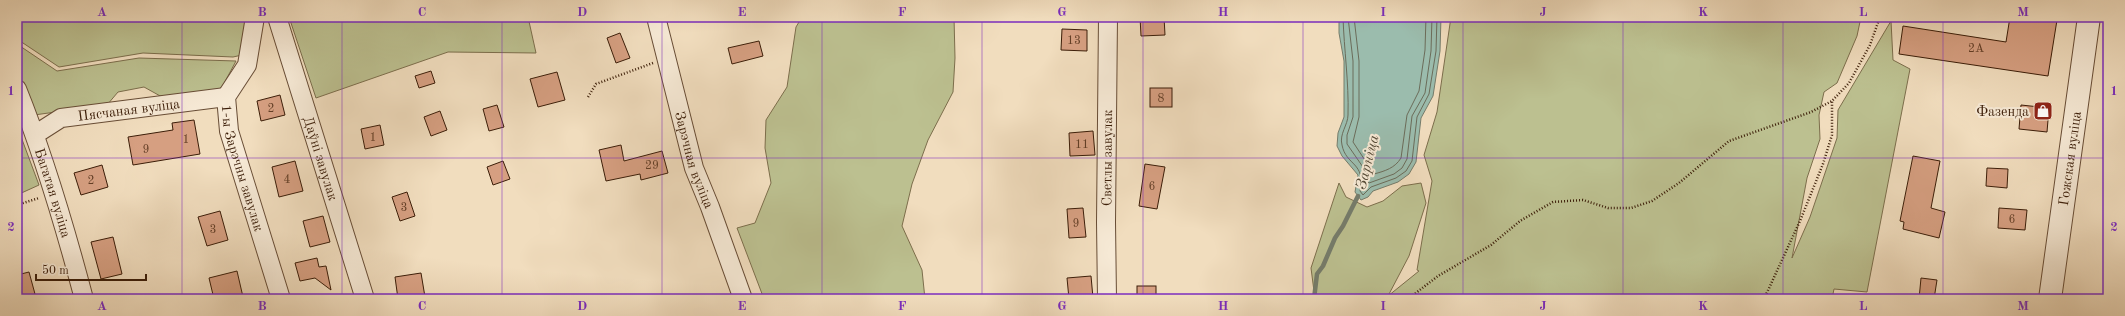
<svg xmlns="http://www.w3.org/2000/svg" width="2125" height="316" font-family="'Old Standard TT',serif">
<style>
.green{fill:#bcc090;stroke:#7c6e4c}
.water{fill:#9bbcad;stroke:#757c6b}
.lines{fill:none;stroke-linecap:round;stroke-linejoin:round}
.shore{stroke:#6b6c5a;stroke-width:1}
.stream{stroke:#757c6b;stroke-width:4.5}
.building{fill:#d69f81;stroke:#3b1d08}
.minor-casing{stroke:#684d36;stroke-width:20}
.tertiary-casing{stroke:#684d36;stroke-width:24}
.path{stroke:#3b1d08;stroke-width:2.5;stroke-dasharray:1 2;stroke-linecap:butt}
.minor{stroke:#f6e9d5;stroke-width:18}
.tertiary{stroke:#f6e9d5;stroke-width:22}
.grid{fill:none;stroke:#7b2cbf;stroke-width:1;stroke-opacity:0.55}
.labels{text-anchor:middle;stroke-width:4;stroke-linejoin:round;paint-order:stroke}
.number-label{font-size:12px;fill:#623e26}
.street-label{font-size:14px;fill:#3b1d08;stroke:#f6e9d5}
.poi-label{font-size:14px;fill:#3b1d08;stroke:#f6e9d5;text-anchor:end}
.water-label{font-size:15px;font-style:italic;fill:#584d3a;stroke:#f6e9d5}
.neatline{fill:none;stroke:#7b2cbf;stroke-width:1.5}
.grid-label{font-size:13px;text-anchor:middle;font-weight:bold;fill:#7b2cbf}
</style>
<rect width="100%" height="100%" fill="#f1ddbe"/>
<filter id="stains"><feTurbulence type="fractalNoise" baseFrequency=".005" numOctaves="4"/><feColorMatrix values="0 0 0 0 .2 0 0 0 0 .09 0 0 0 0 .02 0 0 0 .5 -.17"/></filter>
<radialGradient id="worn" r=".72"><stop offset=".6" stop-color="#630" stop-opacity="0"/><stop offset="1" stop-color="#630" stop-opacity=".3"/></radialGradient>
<g class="green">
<polygon points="17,17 247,17 242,55 233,57 143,53 59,67 17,39"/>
<polygon points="289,17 528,17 536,53 448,52 316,98"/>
<polygon points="802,17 954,17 955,58 953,92 928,140 912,184 902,226 922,270 925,299 764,299 737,228 755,223 771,183 765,148 766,120 787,87 796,27"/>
<polygon points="1451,17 1861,17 1857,36 1837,83 1824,92 1819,115 1820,139 1807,178 1792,258 1810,217 1837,138 1838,110 1891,21 1893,60 1910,69 1867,292 1834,289 1832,299 1315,299 1311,268 1339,183 1346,197 1367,207 1383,201 1402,186 1421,183 1426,203 1409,256 1388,296 1419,271 1417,270 1432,181 1424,155 1437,112"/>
<polygon points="17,44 57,71 139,58 236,61 220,91 162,97 144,87 118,92 107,105 34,115 17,73"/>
<polygon points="17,126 39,185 17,195"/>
</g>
<polygon class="water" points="1339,17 1441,17 1440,51 1433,96 1421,118 1416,162 1409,174 1398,182 1373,191 1368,197 1361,200 1355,192 1358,175 1342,156 1337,146 1338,133 1344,117 1344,61 1339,33"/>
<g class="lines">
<g class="shore">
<path d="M1343,17C1344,50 1349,82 1348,115C1348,125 1339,134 1342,145C1346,166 1366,162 1360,191L1363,195L1371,187L1396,178L1406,171L1412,161L1417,117L1429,94L1436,51L1437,17"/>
<polyline points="1348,17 1353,61 1353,117 1347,135 1347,144 1365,170 1367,181 1369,183 1394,174 1402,168 1407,159 1412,116 1425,93 1431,51 1432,17"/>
<path d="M1354,17L1359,61V117L1353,142L1374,174C1385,171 1395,168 1401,158L1407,115L1419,91L1425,50L1426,17"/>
</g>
<polyline class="stream" points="1314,299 1317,274 1323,266 1335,238 1343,226 1358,196"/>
</g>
<g class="building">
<polygon points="1140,17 1164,17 1165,35 1141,36"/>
<polygon points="2010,17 2035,17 2057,20 2048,76 1899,54 1903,26 2006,42"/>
<polygon points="1062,29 1087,30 1087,51 1061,50"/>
<polygon points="620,33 630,58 616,63 607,38"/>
<polygon points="759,41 763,56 732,64 728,48"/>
<polygon points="431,71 435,83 419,88 415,76"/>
<polygon points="557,72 565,100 538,107 530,79"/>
<rect x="1150" y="88" width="22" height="19"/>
<polygon points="280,95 285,115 261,121 257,101"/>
<polygon points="497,105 504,127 489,131 483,109"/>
<polygon points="2021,105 2049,108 2047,132 2019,129"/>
<polygon points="440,111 447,130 431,136 424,117"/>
<polygon points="194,120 200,154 133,165 128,137 173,130 172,123"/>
<polygon points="380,125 384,145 365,149 361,129"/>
<polygon points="1093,131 1095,155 1070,156 1069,133"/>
<polygon points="621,145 624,161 662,151 668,173 641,180 640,174 606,181 599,150"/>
<polygon points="1913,156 1940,161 1931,208 1945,212 1939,238 1903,229 1904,222 1900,221"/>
<polygon points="295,161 303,191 279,197 272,167"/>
<polygon points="503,161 510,179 493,185 487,167"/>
<polygon points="1145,164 1165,167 1157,209 1139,206"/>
<polygon points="102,165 108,187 81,195 74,173"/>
<polygon points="1987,168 2008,169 2007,188 1986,186"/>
<polygon points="407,192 415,216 400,221 392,197"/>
<polygon points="1083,208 1086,237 1069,238 1067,209"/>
<polygon points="1999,208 2027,210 2025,230 1998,228"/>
<polygon points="220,211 228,240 207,246 198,217"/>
<polygon points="323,216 330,242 310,247 303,221"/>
<polygon points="113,237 122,274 101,279 91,242"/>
<polygon points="317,258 319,267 326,266 331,290 315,278 300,281 295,263"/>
<polygon points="237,271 243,297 233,299 214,299 209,278"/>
<polygon points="29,272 35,294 17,299 17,275"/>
<polygon points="421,273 425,297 398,299 395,277"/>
<polygon points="1091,276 1093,298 1069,299 1067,278"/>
<polygon points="1921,278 1937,280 1934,299 1919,299"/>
<rect x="1137" y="286" width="19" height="13"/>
</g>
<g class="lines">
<defs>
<g id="minor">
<path id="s1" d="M255,17L247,65L226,97L229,131L281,299"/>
<path id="s2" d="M277,17L365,299"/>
<path id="s3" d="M656,17L694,168L710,207L743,299"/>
<path id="s4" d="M17,89C45,158 65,227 84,299"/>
<path id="s5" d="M36,134L61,118L226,97"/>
<path id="s6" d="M1107,299L1106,222L1108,17"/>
</g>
<g id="tertiary">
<path id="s7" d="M2050,299L2089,17"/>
</g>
</defs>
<use href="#minor" class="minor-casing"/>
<use href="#tertiary" class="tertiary-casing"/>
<g class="path">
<polyline points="588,97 596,84 653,63"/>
<polyline points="17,205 39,198"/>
<polyline points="1408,299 1438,276 1491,245 1520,221 1553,202 1583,200 1608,208 1631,208 1652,201 1679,183 1729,141 1811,112 1832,101 1849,83 1870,45 1880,17"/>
<polyline points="1764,299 1800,221 1823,164 1832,135 1832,101"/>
</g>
<use href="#minor" class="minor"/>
<use href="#tertiary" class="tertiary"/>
</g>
<path class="grid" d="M182,17V299M342,17V299M502,17V299M662,17V299M822,17V299M982,17V299M1143,17V299M1303,17V299M1463,17V299M1623,17V299M1783,17V299M1943,17V299M17,158H2108"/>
<defs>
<symbol id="shop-square" viewBox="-11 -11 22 22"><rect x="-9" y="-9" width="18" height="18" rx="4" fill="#8f2418" stroke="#f6e9d5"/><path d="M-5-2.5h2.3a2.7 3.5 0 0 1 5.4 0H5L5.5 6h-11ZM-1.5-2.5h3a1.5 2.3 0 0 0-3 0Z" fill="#fff"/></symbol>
</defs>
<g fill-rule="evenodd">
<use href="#shop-square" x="2032" y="100" width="22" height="22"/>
</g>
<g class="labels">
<g class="number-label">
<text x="1074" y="44">13</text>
<text x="1976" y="52">2А</text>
<text x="1161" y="102">8</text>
<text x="271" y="112">2</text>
<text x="373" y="141">1</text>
<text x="186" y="143">1</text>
<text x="1082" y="148">11</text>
<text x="146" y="153">9</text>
<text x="652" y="169">29</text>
<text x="287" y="183">4</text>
<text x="91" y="184">2</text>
<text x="1152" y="190">6</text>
<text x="404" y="211">3</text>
<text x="2012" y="223">6</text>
<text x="1076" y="227">9</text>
<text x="213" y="233">3</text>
</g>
<g class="street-label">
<text dy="5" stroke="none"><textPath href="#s5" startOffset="98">Пясчаная вуліца</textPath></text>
<text dy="5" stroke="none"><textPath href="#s2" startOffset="148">Даўні завулак</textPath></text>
<text dy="5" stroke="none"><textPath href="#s6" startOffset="141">Светлы завулак</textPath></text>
<text dy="5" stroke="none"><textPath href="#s7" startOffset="142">Гожская вуліца</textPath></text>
<text dy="5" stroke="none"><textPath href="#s3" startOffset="148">Зарэчная вуліца</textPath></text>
<text dy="5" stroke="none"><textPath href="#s1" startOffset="160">1-ы Зарэчны завулак</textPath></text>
<text dy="5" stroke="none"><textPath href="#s4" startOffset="110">Багатая вуліца</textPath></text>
</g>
<g class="poi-label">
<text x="2029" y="116">Фазенда</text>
</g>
<g class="water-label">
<text transform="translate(1367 162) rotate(-76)" y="5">Зарніца</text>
</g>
</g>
<rect width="2125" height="316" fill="none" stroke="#f1ddbe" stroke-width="44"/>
<path d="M36 274v6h110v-6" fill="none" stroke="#3b1d08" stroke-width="2"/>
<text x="42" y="274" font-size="12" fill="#3b1d08" stroke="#f6e9d5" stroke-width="3" paint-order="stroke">50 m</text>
<rect x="22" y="22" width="2081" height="272" class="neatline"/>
<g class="grid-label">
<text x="102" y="16">A</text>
<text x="262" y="16">B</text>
<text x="422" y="16">C</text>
<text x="582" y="16">D</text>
<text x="742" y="16">E</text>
<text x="902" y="16">F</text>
<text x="1062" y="16">G</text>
<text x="1223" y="16">H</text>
<text x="1383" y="16">I</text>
<text x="1543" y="16">J</text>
<text x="1703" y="16">K</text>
<text x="1863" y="16">L</text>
<text x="2023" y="16">M</text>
<text x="11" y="95">1</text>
<text x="2114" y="95">1</text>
<text x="11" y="231">2</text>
<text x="2114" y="231">2</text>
<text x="102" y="310">A</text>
<text x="262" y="310">B</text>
<text x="422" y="310">C</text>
<text x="582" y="310">D</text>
<text x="742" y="310">E</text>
<text x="902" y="310">F</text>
<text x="1062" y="310">G</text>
<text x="1223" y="310">H</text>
<text x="1383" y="310">I</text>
<text x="1543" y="310">J</text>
<text x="1703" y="310">K</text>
<text x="1863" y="310">L</text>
<text x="2023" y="310">M</text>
</g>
<rect width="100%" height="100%" filter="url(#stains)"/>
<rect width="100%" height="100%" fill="url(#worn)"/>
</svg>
